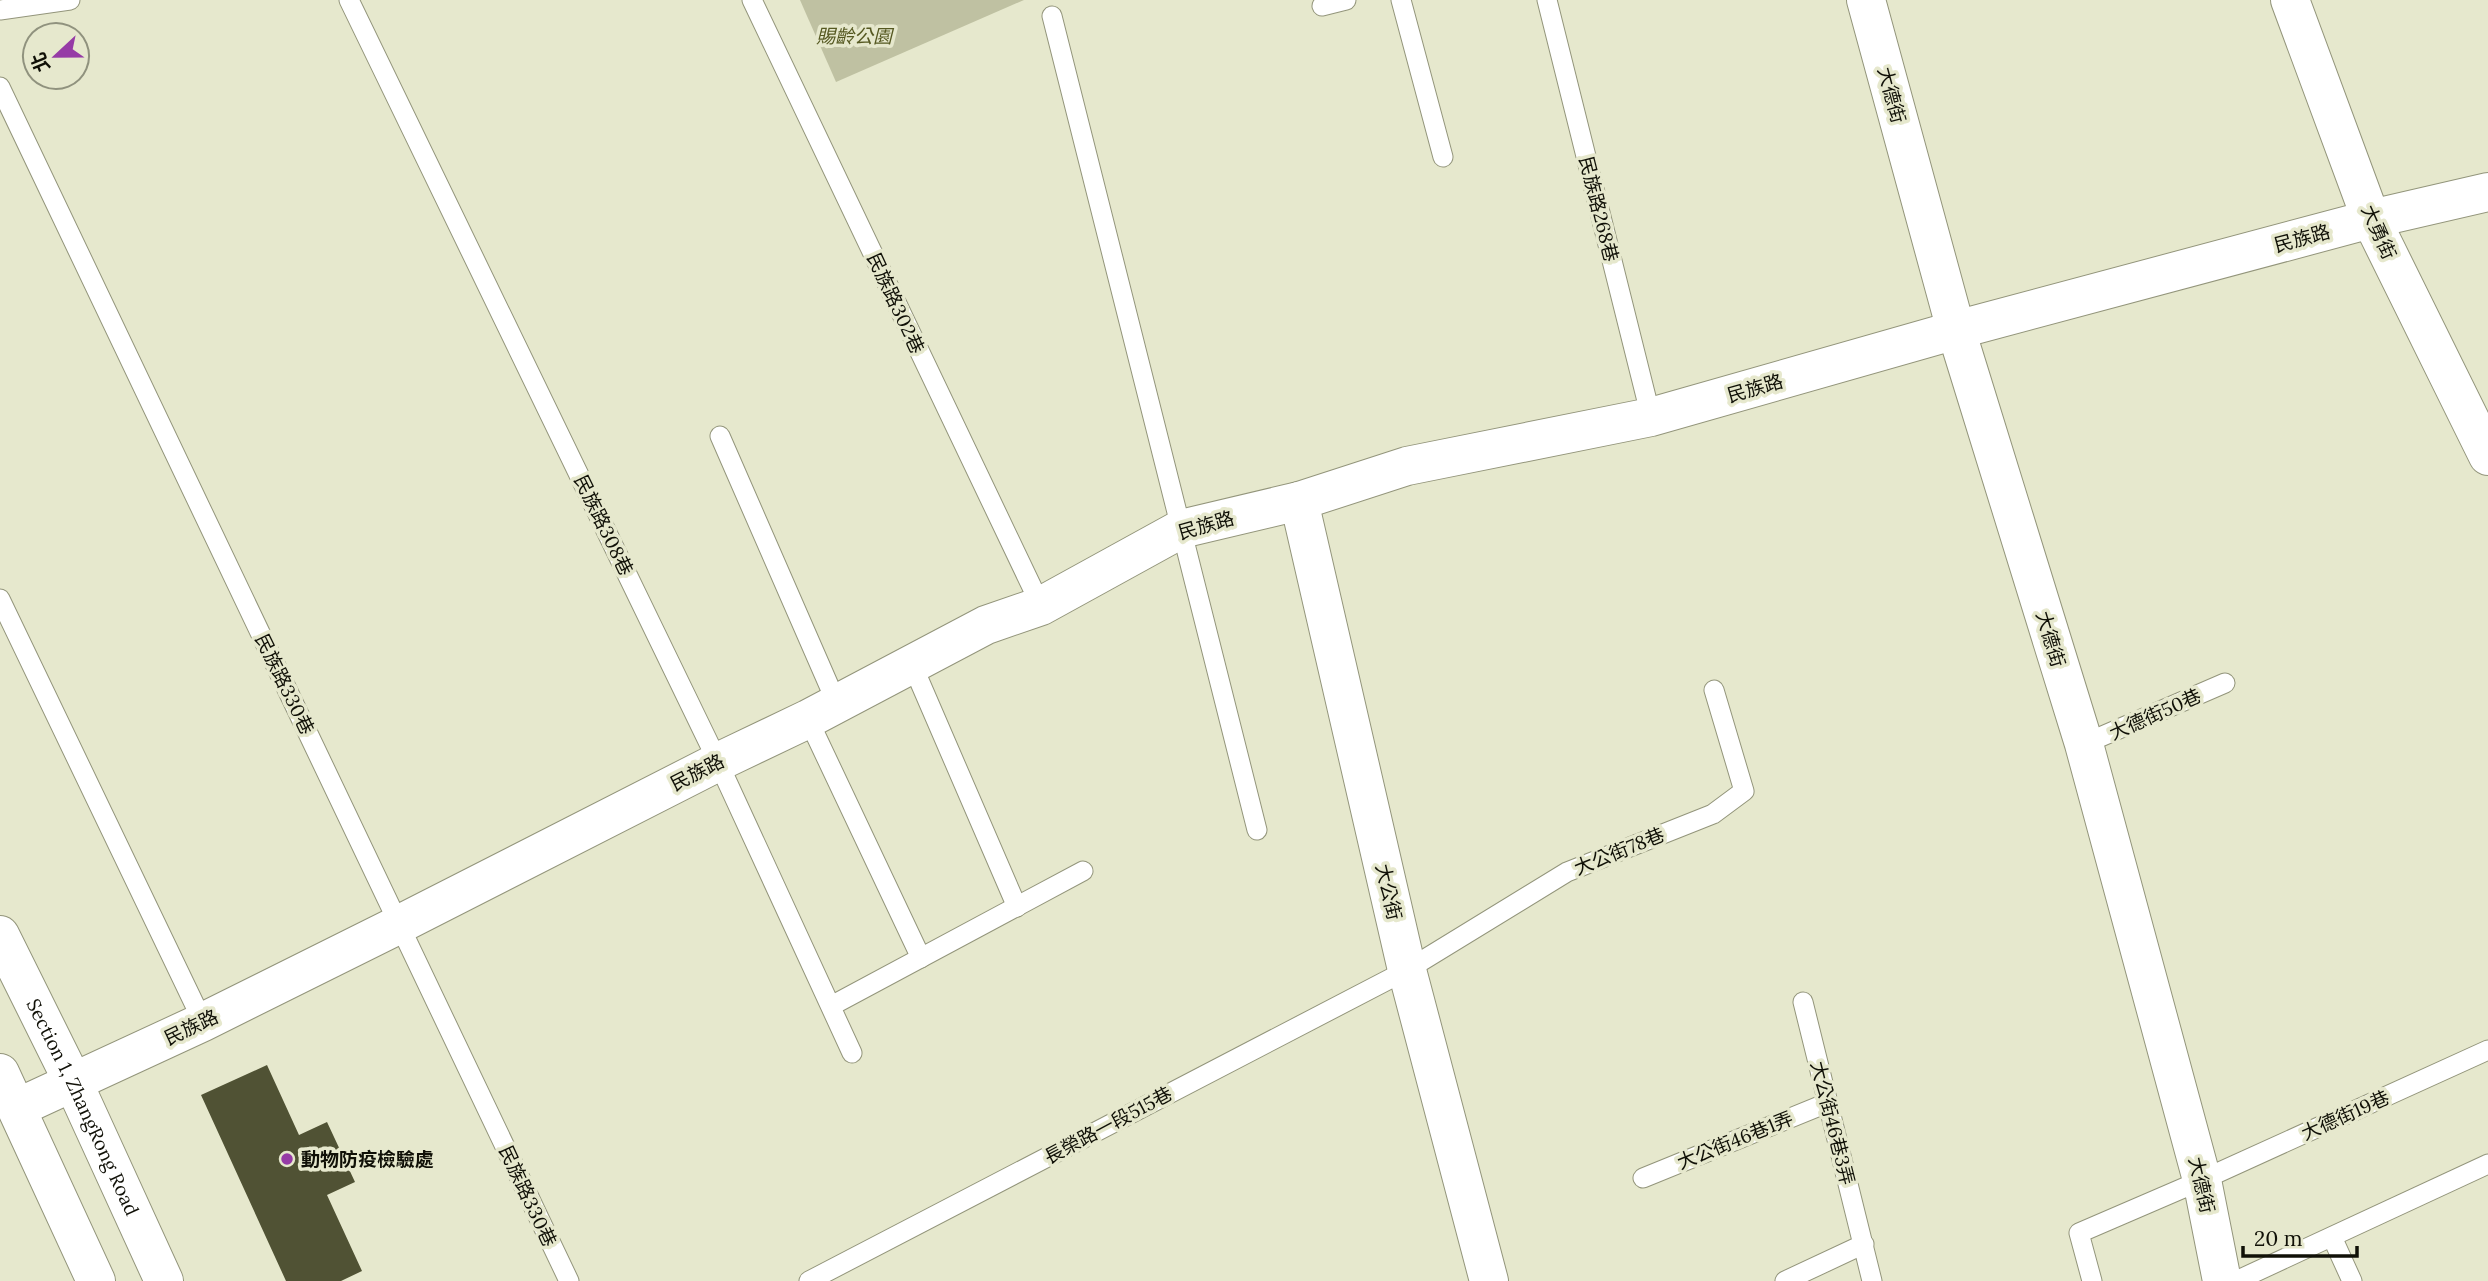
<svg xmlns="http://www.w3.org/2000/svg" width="2488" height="1281" font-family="Lora,'Noto Sans TC',serif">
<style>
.green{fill:#bfc1a2}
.building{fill:#505234}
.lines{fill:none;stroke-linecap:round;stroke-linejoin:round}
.lane-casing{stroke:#93957b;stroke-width:21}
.street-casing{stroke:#93957b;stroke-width:40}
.secondary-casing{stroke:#93957b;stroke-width:40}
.lane{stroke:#fff;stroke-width:19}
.street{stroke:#fff;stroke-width:38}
.secondary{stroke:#fff;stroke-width:38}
.poi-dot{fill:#963ba6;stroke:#e6e8cd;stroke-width:2.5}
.labels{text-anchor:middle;stroke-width:7;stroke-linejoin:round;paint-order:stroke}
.park-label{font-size:19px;font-style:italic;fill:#555821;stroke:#e6e8cd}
.street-label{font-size:19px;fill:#101007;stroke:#e6e8cd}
.poi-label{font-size:19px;font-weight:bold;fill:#101007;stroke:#e6e8cd;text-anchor:start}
</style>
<rect width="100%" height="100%" fill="#e6e8cd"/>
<polygon class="green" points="800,0 1024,0 836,82"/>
<polygon class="building" points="267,1065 299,1135 327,1122 355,1182 327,1195 362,1271 341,1281 286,1281 201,1095"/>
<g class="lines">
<defs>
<g id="lane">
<polyline points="349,0 718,762 852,1053"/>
<polyline points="752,0 1041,606"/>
<polyline points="1401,0 1443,157"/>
<polyline points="1547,0 1651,417"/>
<polyline points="1322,6 1346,0"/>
<polyline points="0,10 70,0"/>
<polyline points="1052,16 1257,830"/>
<polyline points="0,87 569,1281"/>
<polyline points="720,436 837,704"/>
<polyline points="0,599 203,1022"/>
<polyline points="912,664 1017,907"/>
<polyline points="808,719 921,958"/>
<polyline points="2084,744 2225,683"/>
<polyline points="1803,1002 1872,1281"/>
<polyline points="831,1006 1083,871"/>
<polyline points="1643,1178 1827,1103"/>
<polyline points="2332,1237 2352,1281"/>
<polyline points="809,1281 1407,970 1567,872 1713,814 1744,791 1714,690"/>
<polyline points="1785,1281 1864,1244"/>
<polyline points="2092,1281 2079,1233 2202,1180 2488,1050"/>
<polyline points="2236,1281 2488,1164"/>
</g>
<g id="street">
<polyline points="1866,0 1956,330 2084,744 2202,1180 2222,1281"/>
<polyline points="2290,0 2371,219 2488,456"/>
<polyline points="1299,501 1407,970 1489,1281"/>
<polyline points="17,1108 203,1022 400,924 718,762 808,719 986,625 1041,606 1181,529 1299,501 1407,466 1651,417 1956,330 2371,219 2488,192"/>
</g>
<g id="secondary">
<path id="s1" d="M0,935L73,1082L164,1281"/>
<polyline points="0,1073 96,1281"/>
</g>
</defs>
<use href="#lane" class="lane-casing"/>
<use href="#street" class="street-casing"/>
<use href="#secondary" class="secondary-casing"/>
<use href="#lane" class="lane"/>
<use href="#street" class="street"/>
<use href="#secondary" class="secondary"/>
</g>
<circle class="poi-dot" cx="287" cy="1159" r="7"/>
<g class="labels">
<g class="park-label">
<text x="854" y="43">賜齡公園</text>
</g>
<g class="street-label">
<text transform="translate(1892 95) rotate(75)" y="7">大德街</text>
<text transform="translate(1599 209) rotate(76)" y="7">民族路268巷</text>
<text transform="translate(2379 232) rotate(66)" y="7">大勇街</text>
<text transform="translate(2302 238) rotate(-15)" y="7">民族路</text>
<text transform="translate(896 303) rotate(65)" y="7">民族路302巷</text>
<text transform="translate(1755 388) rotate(-16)" y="7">民族路</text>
<text transform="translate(604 525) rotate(64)" y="7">民族路308巷</text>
<text transform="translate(1206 525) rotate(-16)" y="7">民族路</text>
<text transform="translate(2051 639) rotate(73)" y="7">大德街</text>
<text transform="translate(285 684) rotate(64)" y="7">民族路330巷</text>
<text transform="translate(2155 714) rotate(-24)" y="7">大德街50巷</text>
<text transform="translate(697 772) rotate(-27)" y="7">民族路</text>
<text transform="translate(1619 851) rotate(-22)" y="7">大公街78巷</text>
<text transform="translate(1389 892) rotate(77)" y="7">大公街</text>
<text transform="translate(191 1027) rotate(-25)" y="7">民族路</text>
<text dy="7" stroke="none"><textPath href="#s1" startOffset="191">Section 1, ZhangRong Road</textPath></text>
<text transform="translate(2345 1115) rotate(-24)" y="7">大德街19巷</text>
<text transform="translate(1833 1123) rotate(76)" y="7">大公街46巷3弄</text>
<text transform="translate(1108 1125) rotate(-28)" y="7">長榮路一段515巷</text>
<text transform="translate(1735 1140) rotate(-22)" y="7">大公街46巷1弄</text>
<text transform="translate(2202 1185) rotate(77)" y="7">大德街</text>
<text transform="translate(528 1196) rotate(65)" y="7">民族路330巷</text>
</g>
<g class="poi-label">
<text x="301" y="1166">動物防疫檢驗處</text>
</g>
</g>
<g transform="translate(56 56) rotate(248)"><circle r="33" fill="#e6e8cd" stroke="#90927e" stroke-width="2"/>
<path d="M0-5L12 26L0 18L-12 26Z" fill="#963ba6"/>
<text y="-10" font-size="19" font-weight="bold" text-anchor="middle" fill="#101007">北</text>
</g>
<path d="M2243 1246v10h114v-10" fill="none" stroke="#101007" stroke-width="3.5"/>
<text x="2254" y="1246" font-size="21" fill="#101007" stroke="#e6e8cd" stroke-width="5" paint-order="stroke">20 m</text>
</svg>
